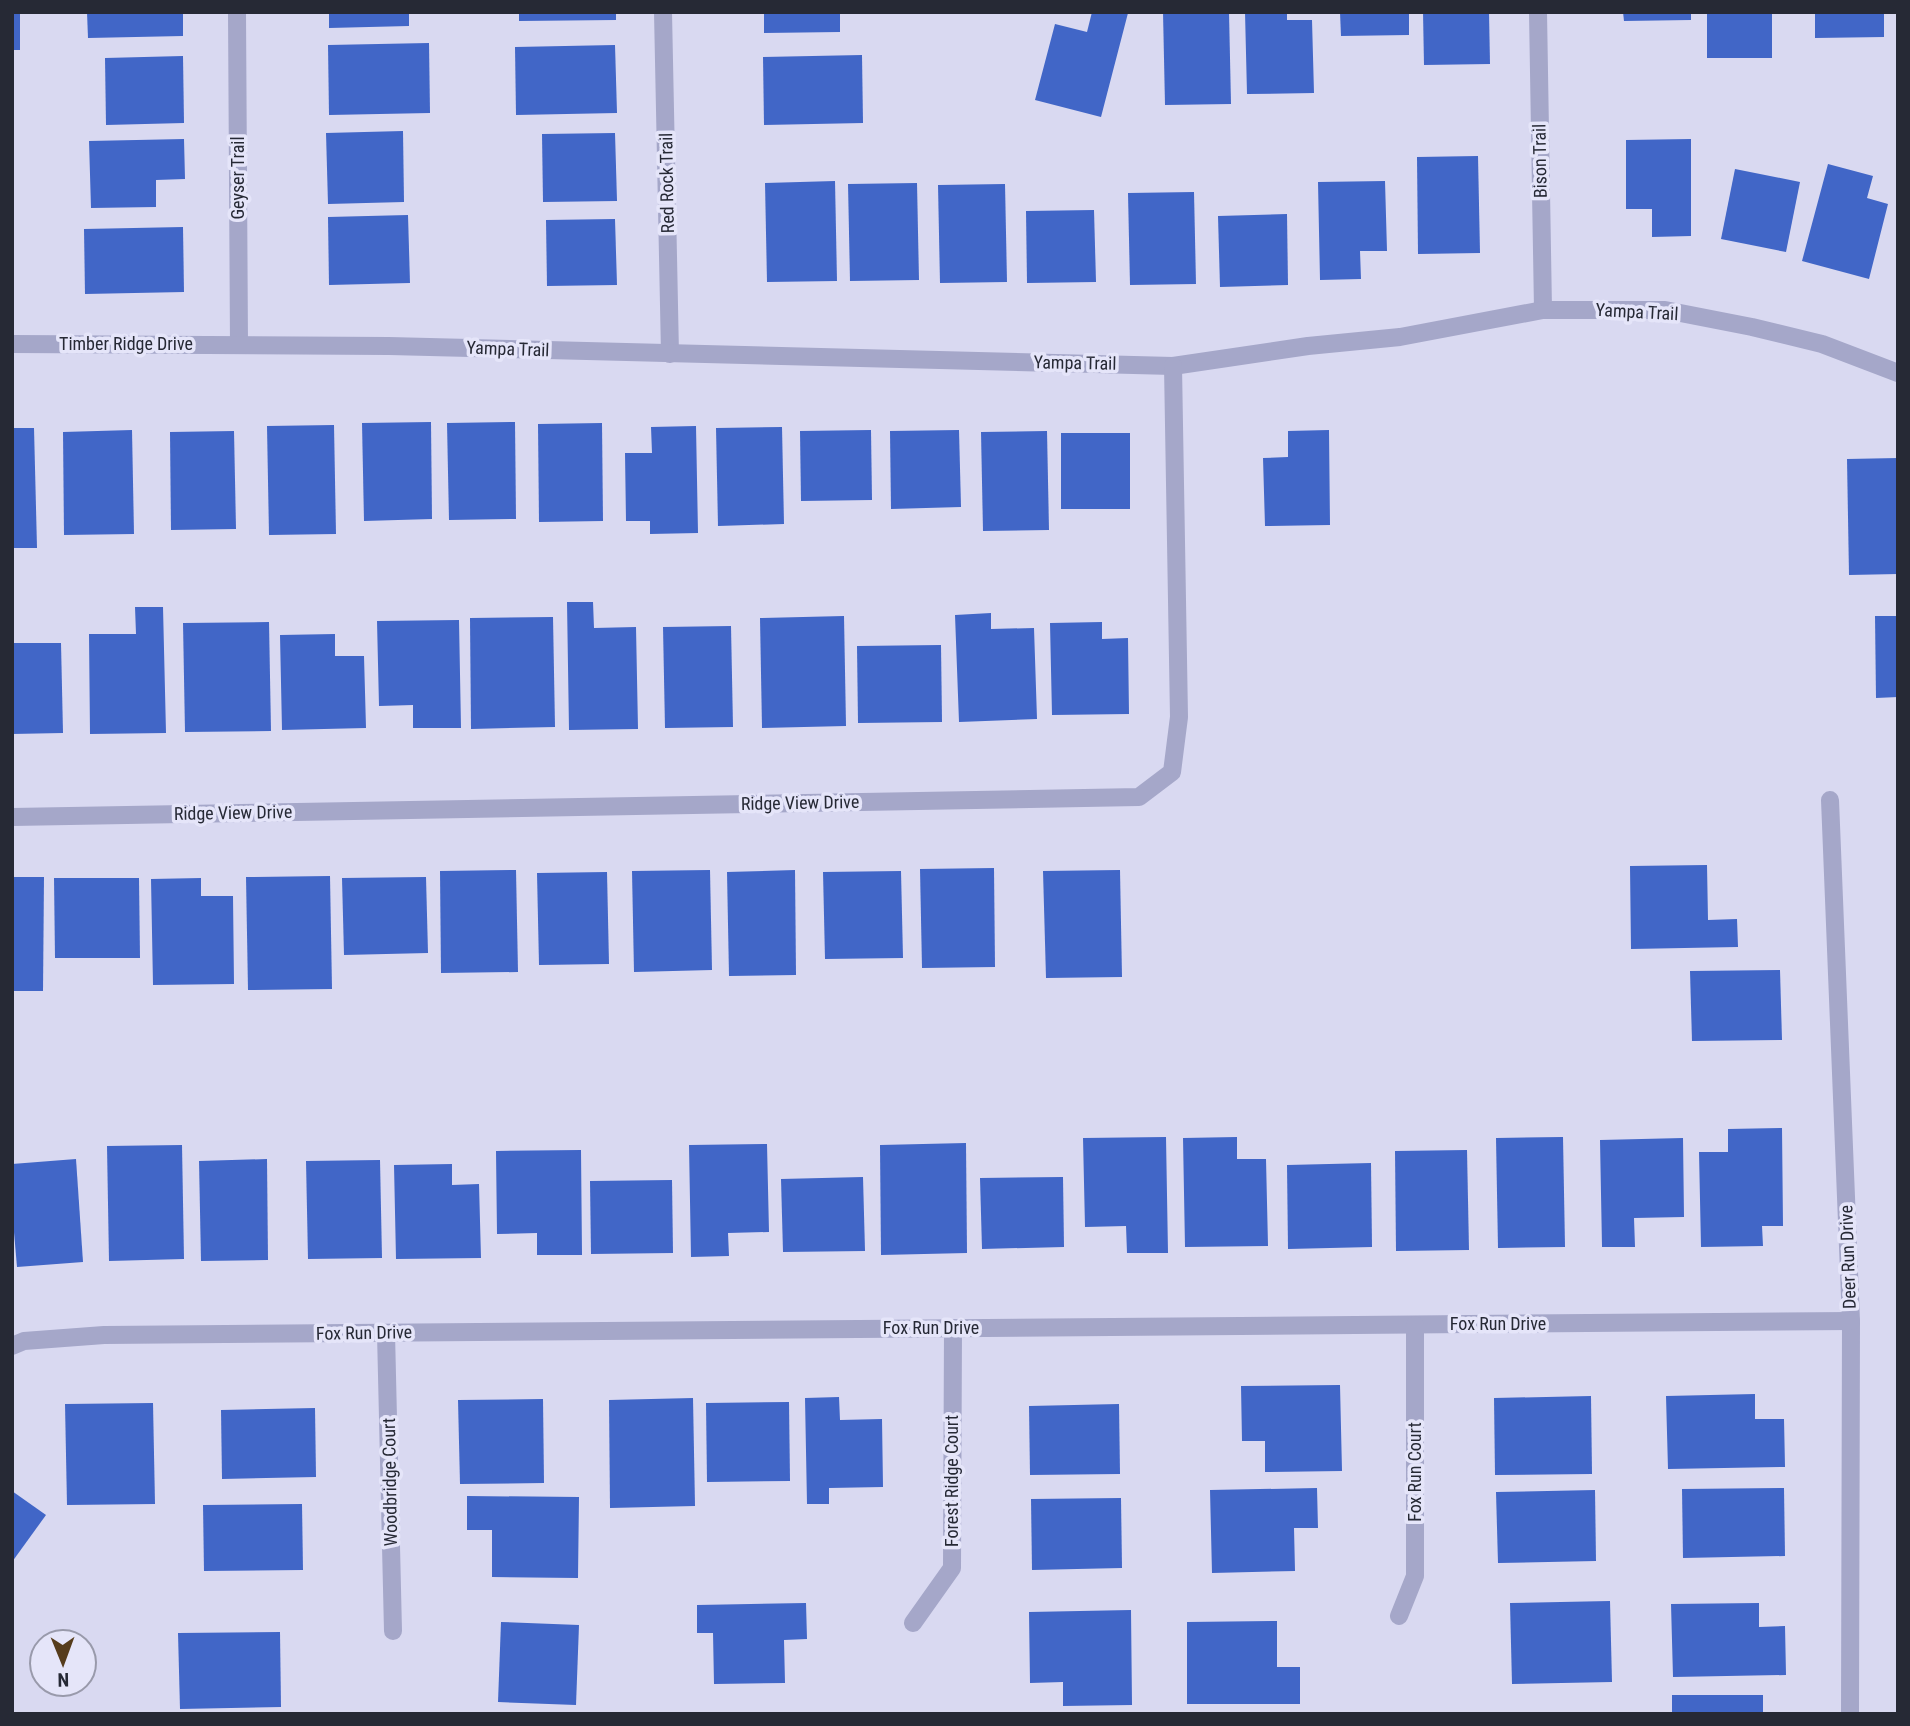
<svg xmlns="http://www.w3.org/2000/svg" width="1910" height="1726" font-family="'Roboto Condensed',sans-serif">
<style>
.building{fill:#4166c7}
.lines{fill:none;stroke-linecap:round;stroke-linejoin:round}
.minor{stroke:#a5a7c9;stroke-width:18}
.labels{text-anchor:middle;stroke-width:7;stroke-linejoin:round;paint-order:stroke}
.street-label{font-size:18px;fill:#262935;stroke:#e5e5f9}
</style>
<rect width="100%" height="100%" fill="#d9d9f1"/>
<g class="building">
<rect x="12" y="12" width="8" height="38"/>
<polygon points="87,12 183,12 183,36 88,38"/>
<polygon points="329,12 409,12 409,26 329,28"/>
<polygon points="519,12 616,12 616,20 519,21"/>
<polygon points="764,12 840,12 840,32 764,33"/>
<polygon points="1092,12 1128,13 1101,117 1035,100 1055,24 1087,32"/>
<polygon points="1163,12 1229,12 1231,104 1165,105"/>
<polygon points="1245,12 1287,12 1287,20 1312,20 1314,93 1247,94"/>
<polygon points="1340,12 1409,12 1409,35 1341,36"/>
<polygon points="1423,12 1489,12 1490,64 1424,65"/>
<polygon points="1623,12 1691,12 1691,20 1624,21"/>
<rect x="1707" y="12" width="65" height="46"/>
<polygon points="1815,12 1884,12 1884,37 1815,38"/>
<polygon points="429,43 430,113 329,115 328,45"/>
<polygon points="615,45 617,113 516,115 515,47"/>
<polygon points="862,55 863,123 764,125 763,57"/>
<polygon points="183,56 184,123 106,125 105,58"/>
<polygon points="403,131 404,202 328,204 326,133"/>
<polygon points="615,133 617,201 543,202 542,134"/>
<polygon points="184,139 185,179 156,180 156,207 91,208 89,141"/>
<polygon points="1691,139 1691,236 1652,237 1652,209 1626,209 1626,140"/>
<polygon points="1478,156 1480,253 1418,254 1417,157"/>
<polygon points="1828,164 1873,176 1867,198 1888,204 1869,279 1802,261"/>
<polygon points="1735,169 1800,182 1786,252 1721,239"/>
<polygon points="835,181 837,281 767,282 765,183"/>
<polygon points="1385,181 1387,251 1360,251 1361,279 1320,280 1318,182"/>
<polygon points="917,183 919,280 850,281 848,184"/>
<polygon points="1005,184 1007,282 940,283 938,185"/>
<polygon points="1194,192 1196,284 1130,285 1128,193"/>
<polygon points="1094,210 1096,282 1027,283 1026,211"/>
<polygon points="1287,214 1288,285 1220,287 1218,216"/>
<polygon points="408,215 410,283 329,285 328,217"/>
<polygon points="615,219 617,285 547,286 546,220"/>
<polygon points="183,227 184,292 85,294 84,229"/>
<polygon points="431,422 432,519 364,521 362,423"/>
<polygon points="515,422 516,519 449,520 447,423"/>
<polygon points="602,423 603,521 539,522 538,424"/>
<polygon points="334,425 336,534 269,535 267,426"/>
<polygon points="696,426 698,533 650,534 650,521 626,521 625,453 652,453 651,427"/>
<polygon points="782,427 784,524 718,526 716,428"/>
<polygon points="12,428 34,428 37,548 12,548"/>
<polygon points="132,430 134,534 64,535 63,432"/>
<polygon points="871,430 872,500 801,501 800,431"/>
<polygon points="959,430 961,507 891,509 890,431"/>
<polygon points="1329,430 1330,525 1265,526 1263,458 1288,457 1288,431"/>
<polygon points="234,431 236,529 171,530 170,432"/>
<polygon points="1047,431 1049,530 983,531 981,432"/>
<rect x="1061" y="433" width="69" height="76"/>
<polygon points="1898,458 1898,574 1849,575 1847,459"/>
<polygon points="567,602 593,602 594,628 636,627 638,729 569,730"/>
<polygon points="135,607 163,607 166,733 90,734 89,634 136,634"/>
<polygon points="991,613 991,629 1034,628 1037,719 959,722 955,615"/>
<polygon points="844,616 846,726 762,728 760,618"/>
<polygon points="1875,616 1898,616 1898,697 1876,698"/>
<polygon points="553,617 555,727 471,729 470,618"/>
<polygon points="459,620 461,728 413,728 413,705 379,706 377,621"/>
<polygon points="269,622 271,731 185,732 183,623"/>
<polygon points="1102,622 1102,639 1128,638 1129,714 1052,715 1050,623"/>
<polygon points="731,626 733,727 665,728 663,627"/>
<polygon points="335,634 335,656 364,656 366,728 282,730 280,635"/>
<polygon points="12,643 61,643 63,733 12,734"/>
<polygon points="941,645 942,722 858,723 857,646"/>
<polygon points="1707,865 1708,920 1737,919 1738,947 1631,949 1630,866"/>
<polygon points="994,868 995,967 922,968 920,869"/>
<polygon points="516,870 518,972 441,973 440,871"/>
<polygon points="710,870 712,970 634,972 632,871"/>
<polygon points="795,870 796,975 729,976 727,872"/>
<polygon points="1120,870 1122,977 1046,978 1043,871"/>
<polygon points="901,871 903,958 825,959 823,872"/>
<polygon points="607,872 609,964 539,965 537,873"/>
<polygon points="330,876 332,989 248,990 246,877"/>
<polygon points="13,877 44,877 43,991 12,991"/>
<polygon points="426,877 428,953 344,955 342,878"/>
<polygon points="54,878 139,878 140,958 55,958"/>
<polygon points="201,878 201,896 233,896 234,984 153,985 151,879"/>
<polygon points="1780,970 1782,1040 1692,1041 1690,971"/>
<polygon points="1782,1128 1783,1226 1762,1226 1763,1246 1701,1247 1699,1152 1728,1152 1728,1129"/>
<polygon points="1166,1137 1168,1253 1127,1253 1126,1226 1085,1227 1083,1138"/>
<polygon points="1237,1137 1237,1159 1266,1159 1268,1246 1185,1247 1183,1138"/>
<polygon points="1563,1137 1565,1247 1498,1248 1496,1138"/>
<polygon points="1683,1138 1684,1217 1634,1218 1635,1247 1602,1247 1600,1140"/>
<polygon points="966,1143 967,1253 881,1255 880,1145"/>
<polygon points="767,1144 769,1232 728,1233 729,1256 691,1257 689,1145"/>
<polygon points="182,1145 184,1259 109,1261 107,1146"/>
<polygon points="581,1150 582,1255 537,1255 537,1233 497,1234 496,1151"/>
<polygon points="1467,1150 1469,1250 1396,1251 1395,1151"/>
<polygon points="76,1159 83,1262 17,1267 12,1209 12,1164"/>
<polygon points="267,1159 268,1260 201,1261 199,1161"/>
<polygon points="380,1160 382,1258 308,1259 306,1161"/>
<polygon points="1371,1163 1372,1247 1288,1249 1287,1165"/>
<polygon points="452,1164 452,1185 479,1184 481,1258 396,1259 394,1165"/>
<polygon points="863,1177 865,1251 783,1252 781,1179"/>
<polygon points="1063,1177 1064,1247 982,1249 980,1178"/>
<polygon points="672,1180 673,1253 591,1254 590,1181"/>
<polygon points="1340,1385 1342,1471 1265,1472 1265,1441 1242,1441 1241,1386"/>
<polygon points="1755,1394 1755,1419 1784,1419 1785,1467 1668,1469 1666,1396"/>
<polygon points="1591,1396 1592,1474 1495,1475 1494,1398"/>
<polygon points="839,1397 840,1420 882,1419 883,1487 829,1488 829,1504 807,1504 805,1398"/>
<polygon points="693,1398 695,1506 610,1508 609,1400"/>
<polygon points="543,1399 544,1483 460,1484 458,1400"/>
<polygon points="789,1402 790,1481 707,1482 706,1403"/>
<polygon points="153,1403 155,1504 67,1505 65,1404"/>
<polygon points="1119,1404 1120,1474 1030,1475 1029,1406"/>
<polygon points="315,1408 316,1477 222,1479 221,1410"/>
<polygon points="1317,1488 1318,1528 1294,1528 1295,1571 1212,1573 1210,1490"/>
<polygon points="1784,1488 1785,1556 1683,1558 1682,1489"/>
<polygon points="1595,1490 1596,1561 1498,1563 1496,1492"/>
<polygon points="12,1491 46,1515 12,1562"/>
<polygon points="467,1496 579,1497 578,1578 492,1577 492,1530 467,1530"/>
<polygon points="1121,1498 1122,1568 1032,1570 1031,1499"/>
<polygon points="302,1504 303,1570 204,1571 203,1505"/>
<polygon points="1610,1601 1612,1682 1512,1684 1510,1603"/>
<polygon points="806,1603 807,1639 784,1640 785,1683 714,1684 713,1633 697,1633 697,1605"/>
<polygon points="1759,1603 1759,1627 1785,1626 1786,1675 1673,1677 1671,1604"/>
<polygon points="1131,1610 1132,1705 1063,1706 1063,1682 1030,1683 1029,1612"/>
<polygon points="1277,1621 1277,1667 1300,1667 1300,1704 1187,1704 1187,1622"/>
<polygon points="501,1622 579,1625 576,1705 498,1702"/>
<polygon points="280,1632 281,1707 180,1709 178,1633"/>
<rect x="1672" y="1695" width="91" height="19"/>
</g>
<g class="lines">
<g class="minor">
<polyline points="237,12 239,344"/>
<polyline points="663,12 670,354"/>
<polyline points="1538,12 1543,310"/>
<polyline points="12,344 389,346 1173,366 1308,346 1400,337 1543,310 1665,310 1752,327 1822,344 1898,373"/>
<polyline points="1830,800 1851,1321 1850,1714"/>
<polyline points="12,817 1139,797 1172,772 1179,717 1173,366"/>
<polyline points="386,1333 393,1631"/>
<polyline points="12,1346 24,1341 104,1335 1851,1321"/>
<polyline points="1399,1616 1415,1576 1415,1325"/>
<polyline points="913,1623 952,1568 953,1328"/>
</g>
</g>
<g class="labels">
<g class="street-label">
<text transform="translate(1540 161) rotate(-91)" y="6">Bison Trail</text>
<text transform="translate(238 178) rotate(-90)" y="6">Geyser Trail</text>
<text transform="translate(667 183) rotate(-91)" y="6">Red Rock Trail</text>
<text transform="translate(1637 312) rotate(3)" y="6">Yampa Trail</text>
<text x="126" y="350">Timber Ridge Drive</text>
<text transform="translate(508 349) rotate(2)" y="6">Yampa Trail</text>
<text transform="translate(1075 363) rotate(1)" y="6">Yampa Trail</text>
<text transform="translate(800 803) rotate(-1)" y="6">Ridge View Drive</text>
<text transform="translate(233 813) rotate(-1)" y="6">Ridge View Drive</text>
<text transform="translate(1848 1257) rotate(-92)" y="6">Deer Run Drive</text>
<text x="1498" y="1330">Fox Run Drive</text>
<text x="931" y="1334">Fox Run Drive</text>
<text transform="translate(364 1333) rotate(-1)" y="6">Fox Run Drive</text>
<text transform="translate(1415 1472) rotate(-90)" y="6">Fox Run Court</text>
<text transform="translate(952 1481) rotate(-90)" y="6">Forest Ridge Court</text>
<text transform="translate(390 1482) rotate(-91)" y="6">Woodbridge Court</text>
</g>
</g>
<rect width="1910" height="1726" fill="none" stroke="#262935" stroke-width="28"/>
<g transform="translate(63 1663) rotate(179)"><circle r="33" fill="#e5e5f9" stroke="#999aab" stroke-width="2"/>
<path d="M0-5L12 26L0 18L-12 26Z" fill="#563c1c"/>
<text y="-10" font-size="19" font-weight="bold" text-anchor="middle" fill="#262935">N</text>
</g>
</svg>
